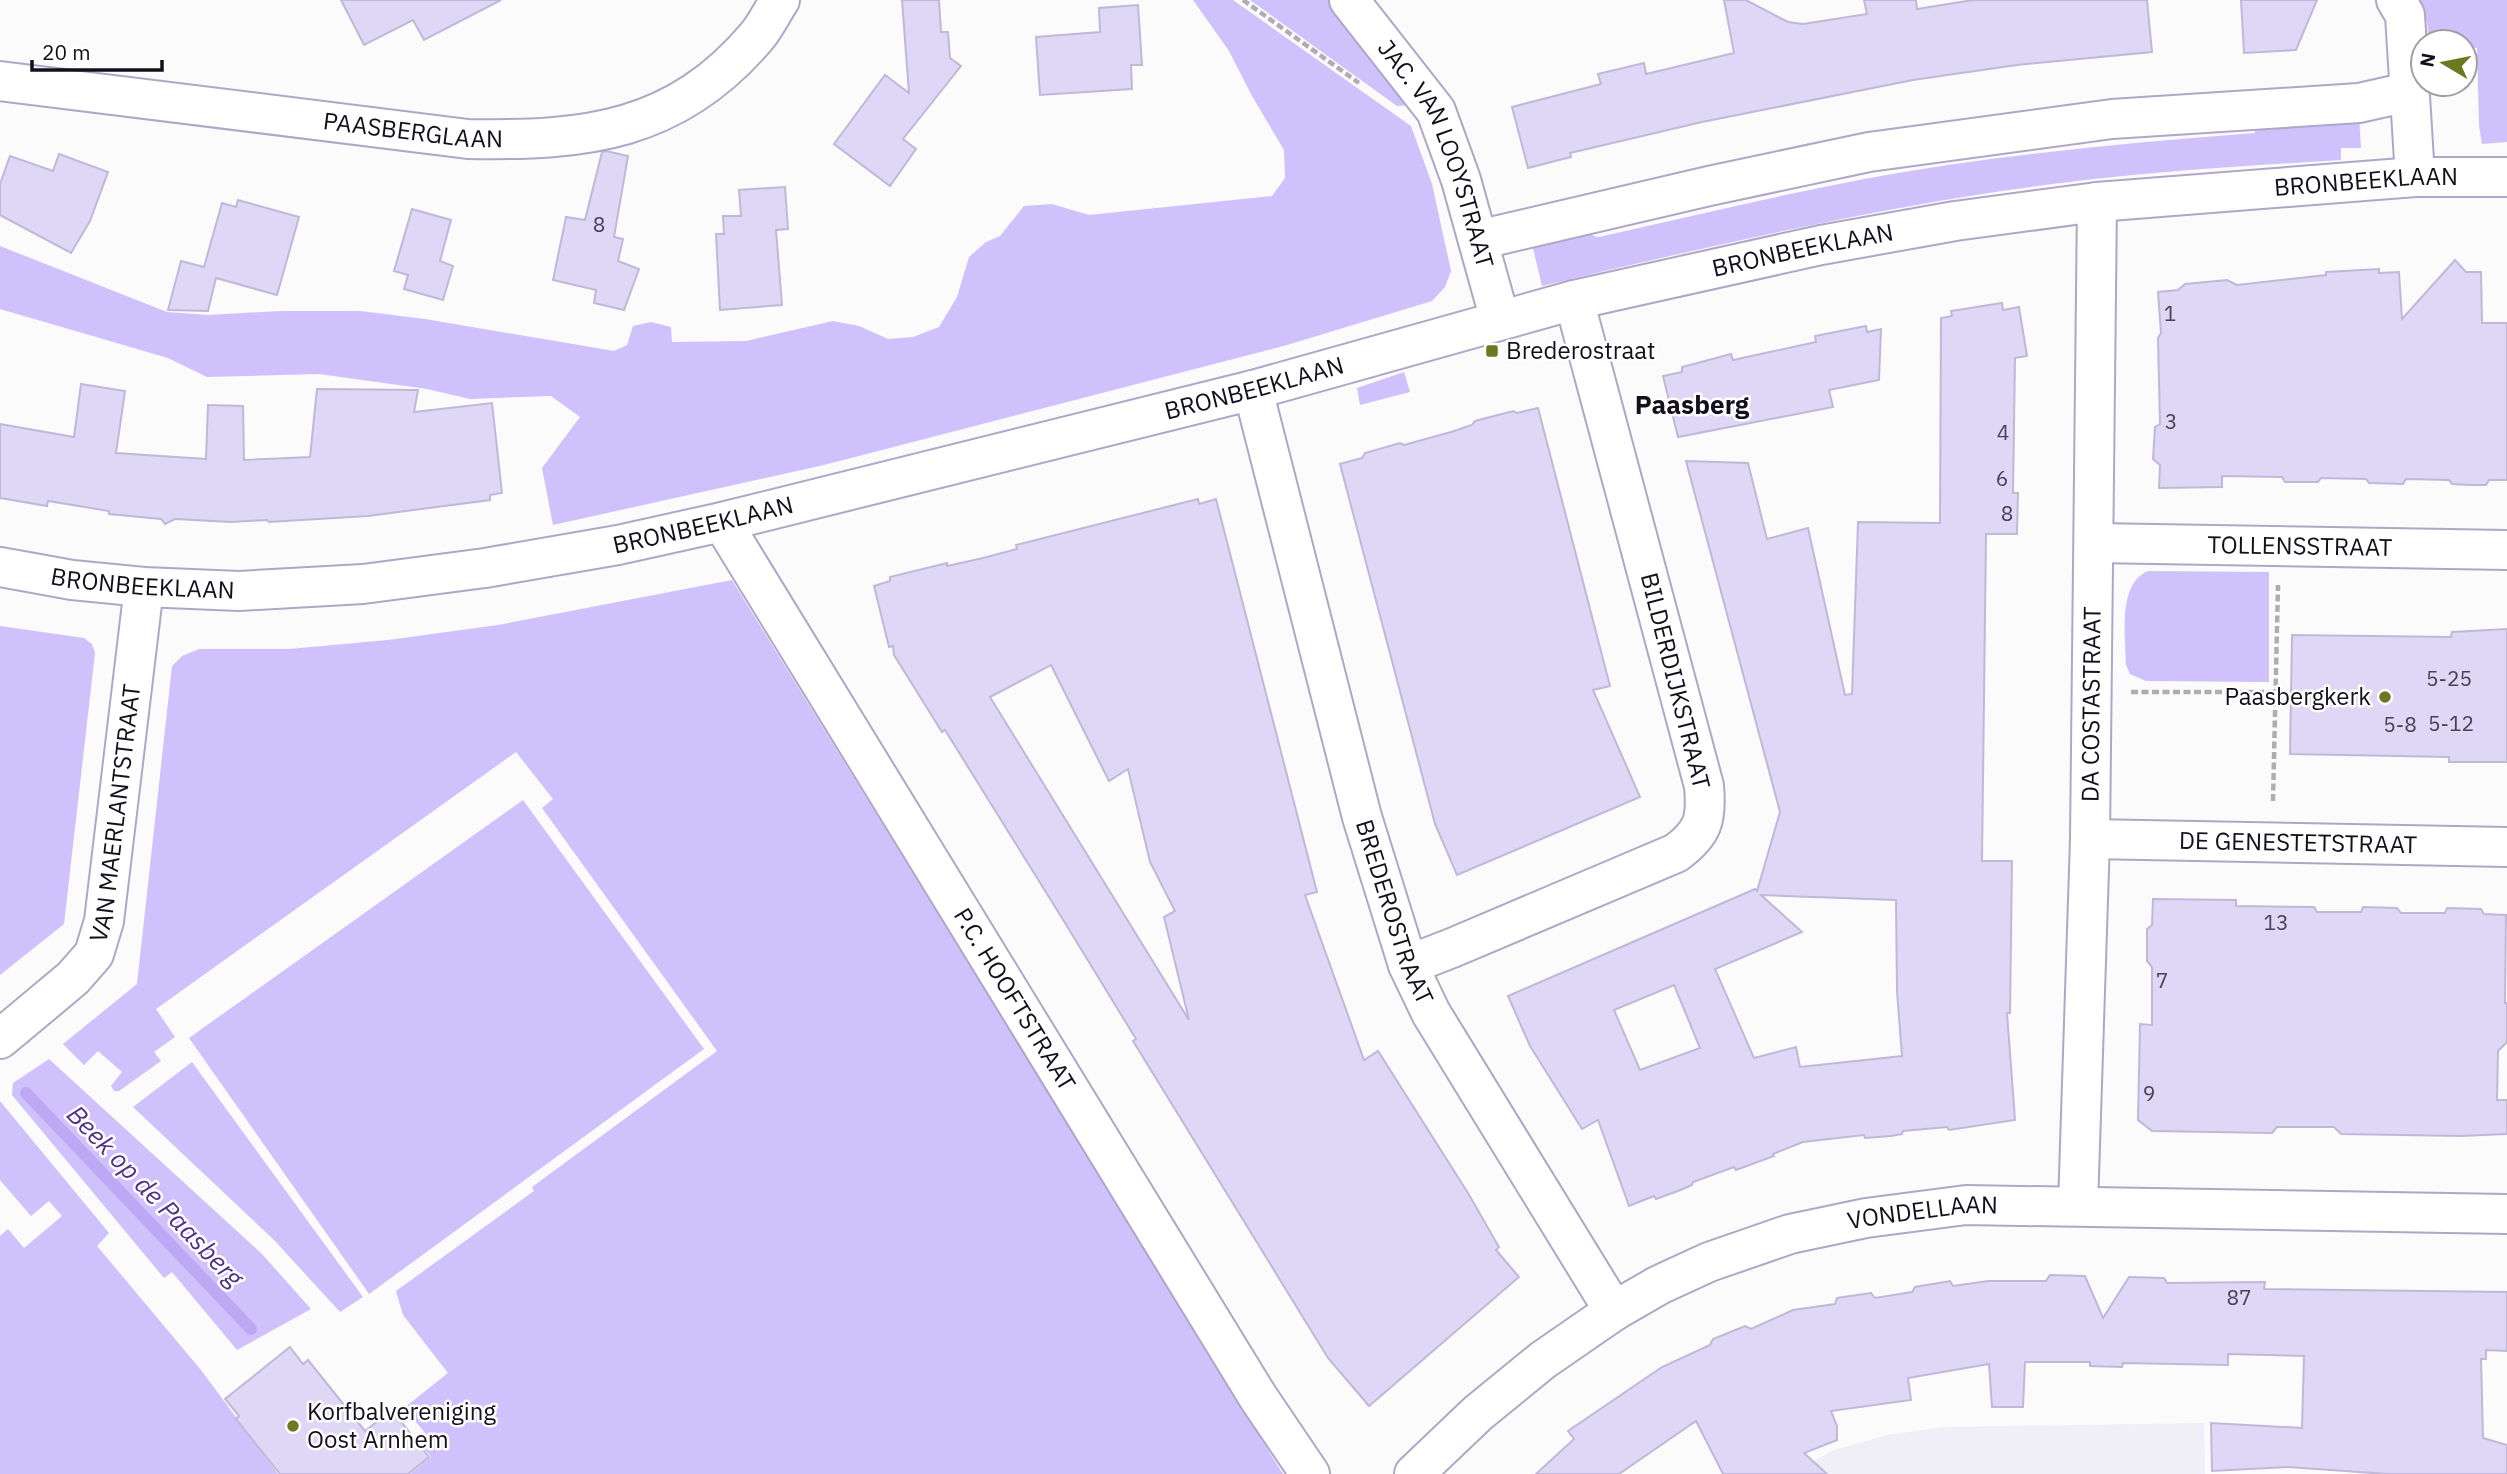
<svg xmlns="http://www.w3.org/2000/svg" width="2507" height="1474" font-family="'IBM Plex Sans',sans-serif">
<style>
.built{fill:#f0eef7}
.green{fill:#cfc1fb}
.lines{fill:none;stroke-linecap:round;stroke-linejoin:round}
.stream{stroke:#bda9f3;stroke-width:12}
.building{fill:#dfd7f6;stroke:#c0b8d8;stroke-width:2;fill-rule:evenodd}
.minor-casing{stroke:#aea7c6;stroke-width:42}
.tertiary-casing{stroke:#aea7c6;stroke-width:42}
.path{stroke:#aeadb1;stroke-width:4.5;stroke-dasharray:7 3.5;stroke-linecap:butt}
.minor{stroke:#fff;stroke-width:38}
.tertiary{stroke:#fff;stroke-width:38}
.poi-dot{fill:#6d7823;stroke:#fff;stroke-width:2.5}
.labels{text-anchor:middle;stroke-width:5;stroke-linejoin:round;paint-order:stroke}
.number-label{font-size:21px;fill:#464252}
.street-label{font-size:24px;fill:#13101b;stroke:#fff}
.poi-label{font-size:24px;fill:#13101b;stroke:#fff;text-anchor:start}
.neighbourhood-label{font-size:26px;font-weight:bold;fill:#13101b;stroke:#fff}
.water-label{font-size:26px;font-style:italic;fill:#503187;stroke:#fff}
</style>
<rect width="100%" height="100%" fill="#fbfbfb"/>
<polygon class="built" points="2204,1423 2205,1474 1791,1474 1834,1450 1887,1435 1944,1427"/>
<g class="green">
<polygon points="1193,0 1233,0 1411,126 1432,184 1451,271 1445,287 1432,301 1287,345 824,465 553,525 542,468 580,417 551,396 470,399 427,389 319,374 207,377 168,358 0,309 0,246 167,312 208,315 281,311 360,311 425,319 614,351 627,345 633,326 651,322 671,327 672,342 746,341 833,321 859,326 888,339 913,337 939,327 957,297 969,257 986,242 1000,236 1024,206 1052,204 1089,215 1272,196 1285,178 1284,150 1252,96 1229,51"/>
<polygon points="1250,0 1328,0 1411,105 1397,106"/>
<polygon points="2416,0 2507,0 2507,142 2482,144 2479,126 2477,48 2465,47 2465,42 2429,42 2427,22"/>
<path d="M2359,115L2361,148H2341V160C2248,166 2154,171 2061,183C1886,205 1714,245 1542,286L1531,240L1591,226L1593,236L1599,237C1715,211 1831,182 1948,165C2050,150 2152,141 2255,133L2254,119Z"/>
<polygon points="1404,372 1410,392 1360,405 1357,388"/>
<path d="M2148,571L2269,572V682L2146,681L2130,674L2126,665C2126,637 2117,584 2148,571Z"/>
<polygon points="732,580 1283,1474 410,1474 431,1457 424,1448 432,1441 404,1408 448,1373 403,1315 396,1291 534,1191 532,1187 717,1051 542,808 553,799 516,752 156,1009 175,1037 154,1052 161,1061 119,1091 114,1091 111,1086 122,1072 98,1051 84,1065 63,1044 137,984 172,666 182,656 199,649 289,649 388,640 498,625"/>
<polygon points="0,626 84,638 92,644 95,653 64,924 0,975"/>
<polygon points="523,800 704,1049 369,1294 189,1038"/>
<polygon points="49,1059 262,1254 311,1309 237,1350 172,1272 164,1278 12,1095 13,1083"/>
<polygon points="192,1062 363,1297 340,1312 274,1240 133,1107"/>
<polygon points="0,1101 109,1233 97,1246 201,1370 278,1474 0,1474 0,1236 8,1229 24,1248 62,1216 49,1201 31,1216 0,1180"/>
</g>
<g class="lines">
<polyline class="stream" points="26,1093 251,1329"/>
</g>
<g class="building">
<polygon points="341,0 501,0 424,40 413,20 364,45"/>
<polygon points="902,0 939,0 941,32 948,32 950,58 961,66 903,139 916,149 890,186 834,144 885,75 909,93"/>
<polygon points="1724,0 1746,0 1788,22 1803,24 1867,14 1864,0 1916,0 1917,9 1973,0 2147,0 2152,52 2017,65 1913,80 1702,122 1570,153 1571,157 1528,168 1512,107 1601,84 1598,74 1644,63 1646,74 1734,53"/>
<polygon points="2241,0 2317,0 2296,50 2244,53"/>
<polygon points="1138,5 1142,65 1131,65 1132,89 1040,95 1036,37 1100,32 1099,8"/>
<polygon points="606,151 628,156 614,237 623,239 618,261 639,269 624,310 594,303 596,290 553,280 566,217 585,220 602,152"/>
<polygon points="59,154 108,172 90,221 71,253 0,215 0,184 10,156 53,171"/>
<polygon points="785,187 788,229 776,230 782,305 720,310 716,234 724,234 723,216 741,216 739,190"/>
<polygon points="238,200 299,217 277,295 216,278 208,311 168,310 181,261 204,267 222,203 236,207"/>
<polygon points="412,209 451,220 440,261 453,266 443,300 404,289 408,275 394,271"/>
<polygon points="2455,260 2466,272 2481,272 2482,323 2507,323 2507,480 2489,480 2486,485 2470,485 2452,484 2449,480 2406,479 2403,484 2369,483 2366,479 2321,478 2318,482 2285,482 2282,477 2222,476 2222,487 2159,488 2160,465 2153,459 2155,427 2160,424 2158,338 2161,333 2158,292 2178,290 2185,284 2227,280 2237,285 2326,275 2326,272 2379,269 2379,273 2399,272 2402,319"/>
<path d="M2002,303L2003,310L2019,307L2027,356L2015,358L2013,493H2018L2017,534H1986L1982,861H2012L2010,1013H2007L2015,1120L1949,1130L1947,1127L1903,1131L1902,1134L1891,1136L1865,1138L1864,1135L1803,1142L1773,1154L1774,1156L1736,1170L1734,1167L1693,1182L1692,1185L1678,1191L1656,1199L1654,1196L1629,1206L1598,1120L1582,1129L1530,1046L1508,996L1755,889L1757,891L1780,812L1686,461L1748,463L1767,539L1808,528L1845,695L1852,694L1858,522L1940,523L1941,318L1952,316L1951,311ZM1761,895L1896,900L1897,991L1902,1056L1800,1067L1796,1047L1754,1058L1715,969L1802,932ZM1674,985L1700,1048L1640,1070L1614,1010Z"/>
<polygon points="1866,326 1867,332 1881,329 1879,380 1829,390 1833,407 1678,437 1663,376 1682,372 1682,367 1731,354 1733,360 1816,342 1815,336"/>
<polygon points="81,384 125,391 116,453 206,459 208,405 243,406 244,460 310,457 317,389 418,390 414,412 492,403 502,493 490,495 490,500 368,516 269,522 267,520 231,522 175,519 165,524 161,519 109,514 109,511 48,501 47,506 0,498 0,424 74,437"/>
<polygon points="1538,408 1610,686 1593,690 1640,797 1457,875 1435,824 1340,464 1362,458 1365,453 1400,443 1404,445 1451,432 1472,425 1475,421 1513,411 1517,413"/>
<path d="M1198,499L1199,504L1216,499L1317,892L1305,895L1364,1060L1378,1051L1468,1193L1499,1247L1496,1250L1519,1277L1369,1406L1328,1358L1133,1041L1136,1039L1062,918L945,730L942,732L894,655L893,646L889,647L874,586L890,581V577L947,563V566L983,558L1017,549L1016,545ZM1051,665L1109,781L1128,769L1150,862L1175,911L1164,917L1189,1020L990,697Z"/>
<polygon points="2507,629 2507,762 2449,762 2449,757 2290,754 2292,635 2451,637 2452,632"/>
<polygon points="2153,899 2236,900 2236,906 2314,907 2317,912 2361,912 2363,907 2397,908 2401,913 2445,913 2447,908 2481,909 2484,914 2506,915 2505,1003 2507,1003 2507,1042 2498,1051 2497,1100 2507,1100 2507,1134 2461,1136 2341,1134 2334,1127 2277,1127 2272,1133 2152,1131 2138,1120 2140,1024 2152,1025 2152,967 2147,961 2147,929 2152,925"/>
<polygon points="2050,1275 2085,1276 2103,1318 2129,1277 2164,1278 2167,1283 2265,1282 2264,1289 2507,1292 2507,1351 2486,1350 2486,1359 2481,1359 2483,1438 2507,1445 2507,1474 2387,1474 2288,1467 2212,1471 2211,1423 2302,1428 2304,1356 2228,1354 2228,1365 2123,1363 2122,1367 2090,1366 2090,1362 2025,1362 2023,1407 1992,1407 1989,1364 1908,1378 1911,1400 1831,1411 1837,1426 1837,1440 1804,1453 1827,1474 1723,1474 1696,1421 1619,1474 1536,1474 1574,1439 1568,1431 1662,1367 1710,1345 1713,1339 1745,1326 1751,1329 1793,1310 1835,1304 1837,1298 1871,1293 1875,1298 1912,1292 1915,1287 1950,1281 1953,1286 1988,1281 2046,1281"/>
<polygon points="290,1347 303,1364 308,1360 365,1431 392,1410 429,1457 408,1474 280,1474 236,1419 239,1416 225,1399"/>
</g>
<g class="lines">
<defs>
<g id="minor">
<path id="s1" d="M1349,0L1436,111L1461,180L1500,320"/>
<polyline points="2396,0 2405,15 2415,177"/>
<path id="s2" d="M0,81L468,139C586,141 676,132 757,36C766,25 772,12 780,0"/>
<polyline points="1478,240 1709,186 1869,152 2112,119 2359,103 2408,92"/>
<path id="s3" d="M1253,390L1362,817L1408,965L1431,1013L1614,1311"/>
<path id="s4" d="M722,522L1258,1397L1310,1474"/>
<path id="s5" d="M2094,543L2507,550"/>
<path id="s6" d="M2090,839L2507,847"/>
<path d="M1408,965L1452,948L1676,853C1703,833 1707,820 1704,786L1574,300"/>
<path id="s7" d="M0,1039L73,978L94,954L104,921L144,587"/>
<path id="s8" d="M2078,1206L2090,839L2097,202"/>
<path id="s9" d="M1414,1474L1478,1413L1543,1360L1614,1311L1659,1285L1709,1262L1790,1234L1866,1218L1966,1205L2507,1214"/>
</g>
<g id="tertiary">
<path id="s10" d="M0,567L72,580L144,587L239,591L363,584L485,568L618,545L722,522L1253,390L1574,300L1821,245L1955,221L2097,202L2415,177H2507"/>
</g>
</defs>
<use href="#minor" class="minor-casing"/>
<use href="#tertiary" class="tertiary-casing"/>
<g class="path">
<polyline points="1243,0 1359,83"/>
<polyline points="2131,692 2276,692"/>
<polyline points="2273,801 2278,585"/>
</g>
<use href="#minor" class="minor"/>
<use href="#tertiary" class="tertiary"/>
</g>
<g class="poi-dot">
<rect x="1485" y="344" width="14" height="14" rx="3.5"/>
<circle cx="2385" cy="697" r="7"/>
<circle cx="293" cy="1426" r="7"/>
</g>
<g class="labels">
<g class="number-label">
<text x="599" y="232">8</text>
<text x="2170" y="321">1</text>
<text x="2171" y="429">3</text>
<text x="2003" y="440">4</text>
<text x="2002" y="486">6</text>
<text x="2007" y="521">8</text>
<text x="2449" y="686">5-25</text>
<text x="2451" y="731">5-12</text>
<text x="2400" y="732">5-8</text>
<text x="2276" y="930">13</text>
<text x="2162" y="988">7</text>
<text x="2149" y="1101">9</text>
<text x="2239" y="1305">87</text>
</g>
<g class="street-label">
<text dy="8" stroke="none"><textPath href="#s2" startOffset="416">PAASBERGLAAN</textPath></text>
<text dy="8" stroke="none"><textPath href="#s1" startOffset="180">JAC. VAN LOOYSTRAAT</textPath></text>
<text dy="8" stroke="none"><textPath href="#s10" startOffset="2412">BRONBEEKLAAN</textPath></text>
<text dy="8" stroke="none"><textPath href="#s10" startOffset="1844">BRONBEEKLAAN</textPath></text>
<text dy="8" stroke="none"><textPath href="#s10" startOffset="1278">BRONBEEKLAAN</textPath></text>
<text dy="8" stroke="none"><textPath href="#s10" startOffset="710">BRONBEEKLAAN</textPath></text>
<text dy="8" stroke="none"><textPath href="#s5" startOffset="206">TOLLENSSTRAAT</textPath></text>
<text dy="8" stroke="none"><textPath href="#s10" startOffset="144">BRONBEEKLAAN</textPath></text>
<text transform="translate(1675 681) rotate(76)" y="8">BILDERDIJKSTRAAT</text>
<text dy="8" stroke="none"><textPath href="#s8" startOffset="502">DA COSTASTRAAT</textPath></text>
<text dy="8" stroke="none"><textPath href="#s7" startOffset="270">VAN MAERLANTSTRAAT</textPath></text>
<text dy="8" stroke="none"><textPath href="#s6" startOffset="208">DE GENESTETSTRAAT</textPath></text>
<text dy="8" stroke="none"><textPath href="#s3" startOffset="541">BREDEROSTRAAT</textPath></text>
<text dy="8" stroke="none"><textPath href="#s4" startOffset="560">P.C. HOOFTSTRAAT</textPath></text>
<text dy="8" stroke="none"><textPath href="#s9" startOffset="586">VONDELLAAN</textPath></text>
</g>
<g class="poi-label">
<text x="1506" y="359">Brederostraat</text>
<text x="2371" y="705" text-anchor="end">Paasbergkerk</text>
<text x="307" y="1420">Korfbalvereniging<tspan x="307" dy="28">Oost Arnhem</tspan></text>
</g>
<g class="neighbourhood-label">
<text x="1692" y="414">Paasberg</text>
</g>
<g class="water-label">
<text transform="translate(155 1196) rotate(46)" y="9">Beek op de Paasberg</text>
</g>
</g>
<g transform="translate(2444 63) rotate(280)"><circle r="33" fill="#ffffff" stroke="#a19fa4" stroke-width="2"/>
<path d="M0-5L12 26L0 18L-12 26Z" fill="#6d7823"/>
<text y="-10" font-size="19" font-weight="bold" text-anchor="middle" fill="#13101b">N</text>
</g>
<path d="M32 60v10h130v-10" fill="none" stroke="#13101b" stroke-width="3.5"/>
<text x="42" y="60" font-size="21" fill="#13101b" stroke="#ffffff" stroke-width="5" paint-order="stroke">20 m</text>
</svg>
